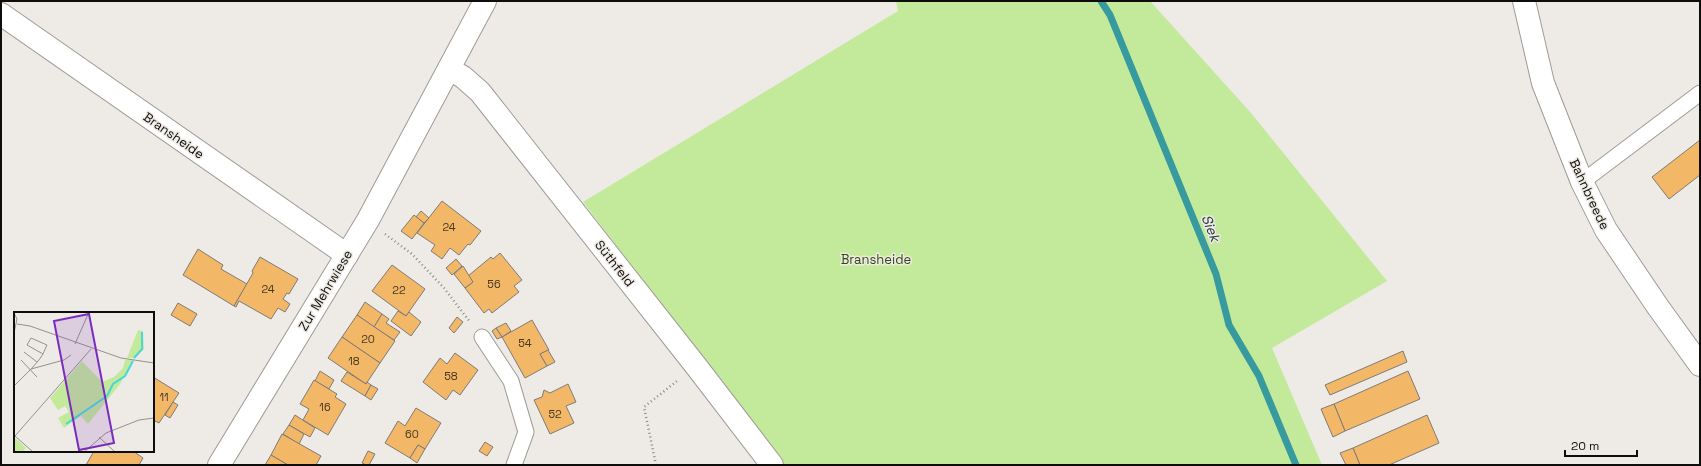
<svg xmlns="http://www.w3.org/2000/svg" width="1701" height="466" font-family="'Space Grotesk',sans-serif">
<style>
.green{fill:#c3e99b}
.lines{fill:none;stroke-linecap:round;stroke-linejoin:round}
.stream{stroke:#379a9e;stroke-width:7}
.building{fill:#f2b767;stroke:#7f7b77}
.lane-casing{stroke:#9f9c97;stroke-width:17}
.street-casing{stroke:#9f9c97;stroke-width:24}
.path{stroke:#8d8a87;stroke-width:2.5;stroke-dasharray:1 3;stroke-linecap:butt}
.lane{stroke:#fff;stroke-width:15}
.street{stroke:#fff;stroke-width:22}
.labels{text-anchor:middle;stroke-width:3;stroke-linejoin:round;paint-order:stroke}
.number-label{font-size:11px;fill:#483823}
.street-label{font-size:13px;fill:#0f0d0c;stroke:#eeeae5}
.park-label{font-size:13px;fill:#324a0e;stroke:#eeeae5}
.water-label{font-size:14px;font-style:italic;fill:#223a3b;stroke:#eeeae5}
.inset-river{fill:none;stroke:#48d7dd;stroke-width:2}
.inset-road{fill:none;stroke:#95928e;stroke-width:1}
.view{fill:#7b2cbf;fill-opacity:0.15;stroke:#7b2cbf;stroke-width:2}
.inset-edge{fill:none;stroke:#0f0d0c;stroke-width:2}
</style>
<rect width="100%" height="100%" fill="#eeeae5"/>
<polygon class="green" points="896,1 1150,1 1251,113 1387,281 1272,348 1322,465 784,465 583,202 898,11"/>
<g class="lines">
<polyline class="stream" points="1101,1 1110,15 1216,274 1229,325 1259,376 1296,465"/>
</g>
<g class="building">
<polygon points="1700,140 1700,175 1669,199 1652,177"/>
<polygon points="442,201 481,231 470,245 468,244 459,255 450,248 442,259 431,251 435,245 417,233"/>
<polygon points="421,211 429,218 424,223 416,217"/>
<polygon points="414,215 424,223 412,239 401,231"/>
<polygon points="198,249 223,265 221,269 247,284 234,306 183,275"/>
<polygon points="500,253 522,280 514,286 519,292 492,313 489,309 484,313 465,288 473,282 468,276 491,257 493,259"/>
<polygon points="260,257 298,279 289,294 287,293 283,299 290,304 285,312 278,308 271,319 239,301 236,307 234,306 253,273 252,271"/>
<polygon points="456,259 462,266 452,275 446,268"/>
<polygon points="392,265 425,289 406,316 372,291"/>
<polygon points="463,266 473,282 465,288 454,274"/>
<polygon points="365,302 382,314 374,327 357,315"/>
<polygon points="178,303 197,314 190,326 171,315"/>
<polygon points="398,311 406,316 409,312 421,322 411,336 391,321"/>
<polygon points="382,314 389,319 386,323 400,332 394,340 374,327"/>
<polygon points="357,315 395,341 380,363 342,337"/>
<polygon points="457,317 463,322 454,333 449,328"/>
<polygon points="532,320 549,350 540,354 547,366 525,378 502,337"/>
<polygon points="506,323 511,331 502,337 496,328"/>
<polygon points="496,328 502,337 497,339 492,331"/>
<polygon points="342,337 380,363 366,384 328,358"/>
<polygon points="548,350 555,362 547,366 540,354"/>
<polygon points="1403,351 1407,362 1330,395 1325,385"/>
<polygon points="455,353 478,370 460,395 453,390 446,400 423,382 440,358 447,364"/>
<polygon points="320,371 334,380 329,389 315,381"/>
<polygon points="1408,371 1420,399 1345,431 1334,404"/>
<polygon points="347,372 366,384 367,382 371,385 365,396 341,381"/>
<polygon points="153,377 179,393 159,423 153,420"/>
<polygon points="314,380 337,394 335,397 346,404 328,435 303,420 309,409 300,404"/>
<polygon points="568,384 576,402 566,406 574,423 550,434 534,400 542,397 544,390 550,393"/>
<polygon points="371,385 378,389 371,400 365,396"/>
<polygon points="173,402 178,405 170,418 165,415"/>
<polygon points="1334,404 1345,431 1333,437 1321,409"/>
<polygon points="416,408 441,423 425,449 418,445 410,458 385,443 398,421 405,426"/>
<polygon points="295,415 315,428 310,437 289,425"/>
<polygon points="1427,415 1439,443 1389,465 1360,465 1353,448"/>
<polygon points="289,425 304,434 299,444 283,434"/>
<polygon points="282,434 321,456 316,465 288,465 271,455"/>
<polygon points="485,442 493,447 487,456 479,451"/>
<polygon points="418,445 425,449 417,463 410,458"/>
<polygon points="1353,448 1360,465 1346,465 1340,453"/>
<polygon points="94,451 133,451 143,458 139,465 86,465"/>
<polygon points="368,451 375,454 369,465 366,465 362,463"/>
<polygon points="271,455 288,465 265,465"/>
</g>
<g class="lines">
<defs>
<g id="lane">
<polyline points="1582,182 1700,93"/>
<polyline points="482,337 511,381 526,432 514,465"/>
</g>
<g id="street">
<polyline points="1524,1 1543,83 1582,182 1606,230 1658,307 1700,365"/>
<polyline points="1,14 347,255"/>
<polyline points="449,69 463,77 480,92 696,366 772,465"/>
<polyline points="219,465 368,220 485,1"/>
</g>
</defs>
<use href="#lane" class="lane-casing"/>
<use href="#street" class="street-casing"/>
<g class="path">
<polyline points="385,234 412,254 444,288 470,322"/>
<polyline points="656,465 644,407 677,381"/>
</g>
<use href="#lane" class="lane"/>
<use href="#street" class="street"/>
</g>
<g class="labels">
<g class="number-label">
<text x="449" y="231">24</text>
<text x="494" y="288">56</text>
<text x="268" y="293">24</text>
<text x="399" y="294">22</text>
<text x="368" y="343">20</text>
<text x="525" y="347">54</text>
<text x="354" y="365">18</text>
<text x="451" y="380">58</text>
<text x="164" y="401">11</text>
<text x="325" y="411">16</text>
<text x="555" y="418">52</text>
<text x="412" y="438">60</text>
</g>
<g class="street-label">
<text transform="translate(174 135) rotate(35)" y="5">Bransheide</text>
<text transform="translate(1590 194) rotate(65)" y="5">Bahnbreede</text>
<text transform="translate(615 263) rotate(52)" y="5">Süthfeld</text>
<text transform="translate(325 290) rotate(-59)" y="5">Zur Mehrwiese</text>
</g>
<g class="park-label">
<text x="876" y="264">Bransheide</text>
</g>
<g class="water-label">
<text transform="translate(1211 228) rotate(68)" y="5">Siek</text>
</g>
</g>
<g transform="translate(14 312)">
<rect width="140" height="140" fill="#eeeae5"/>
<path d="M124,18L129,19L130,37L121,46H113ZM111,48H120L106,72L74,112L67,104L50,116L44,106L55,100L51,94L44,98L36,86L68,49L88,70L100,65L109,56ZM0,125L12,136L8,140H0Z" fill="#c3e99b"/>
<path class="inset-river" d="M120,46L128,37V20M52,112L93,84L99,72L111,64L119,49"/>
<path class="inset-road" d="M0,1L3,7L0,21M3,12L16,14L107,46L140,51M61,32L75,0M10,40L23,50M7,48L23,65M17,57L25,48L29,42L33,33L17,26L13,33L29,42M0,74L17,57L50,48L57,43M1,124L77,37M1,124L19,140M85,125L101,140M70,140L92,121L125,108L140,106"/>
<path class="view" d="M75,2L100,131L65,138L40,9Z"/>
<rect width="140" height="140" class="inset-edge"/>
</g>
<rect width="1701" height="466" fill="none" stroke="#0f0d0c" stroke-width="4"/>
<path d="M1565 450v6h72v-6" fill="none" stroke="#0f0d0c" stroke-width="2"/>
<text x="1571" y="450" font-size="12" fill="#0f0d0c" stroke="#eeeae5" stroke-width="3" paint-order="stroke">20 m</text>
</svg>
